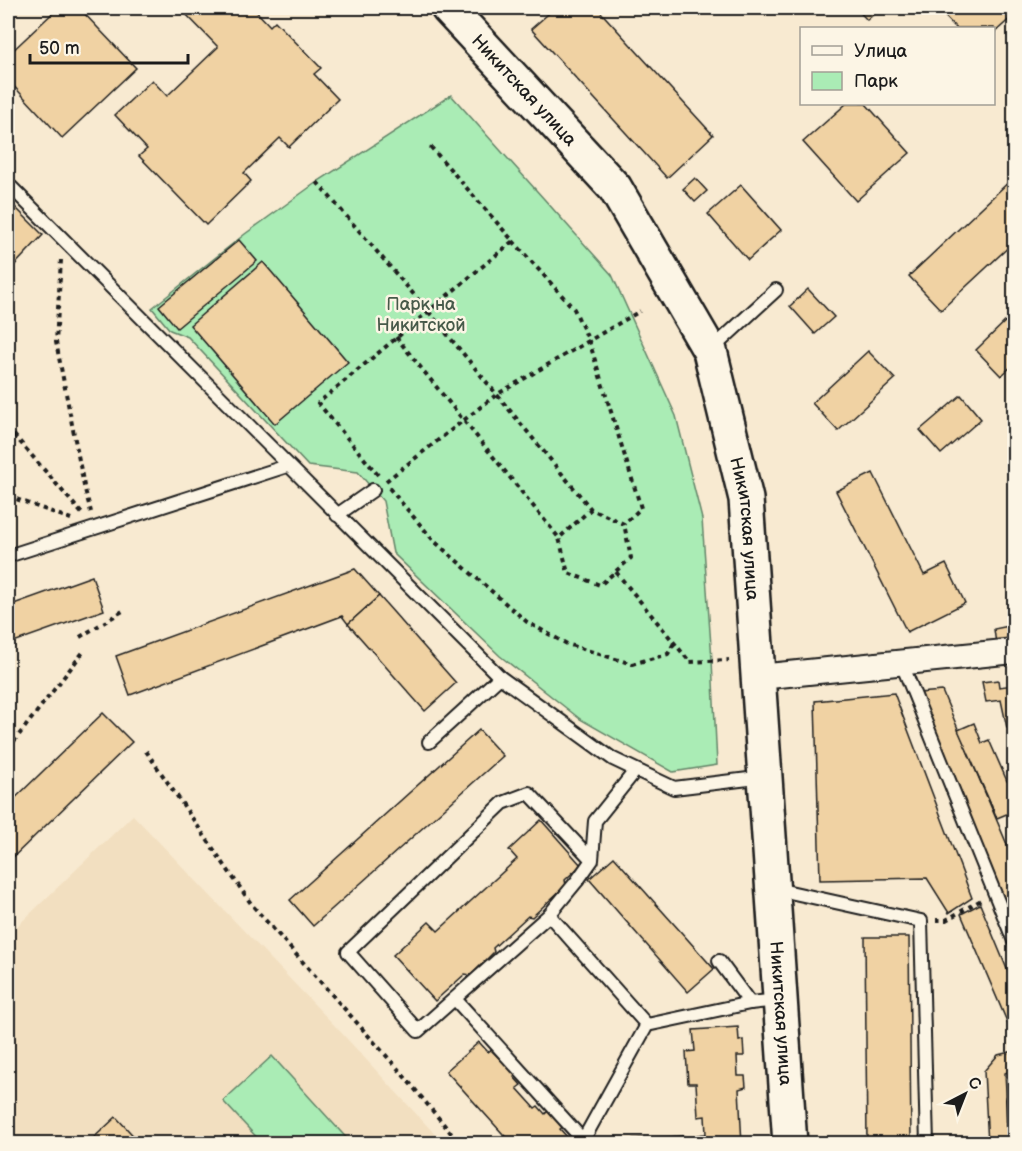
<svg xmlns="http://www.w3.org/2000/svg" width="1022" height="1151" font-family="'Balsamiq Sans',sans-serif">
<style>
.built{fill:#f2dfc0}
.green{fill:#aaecb5;stroke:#638468;stroke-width:1.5}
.building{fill:#f0d2a3;stroke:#1c1c1c;stroke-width:1.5}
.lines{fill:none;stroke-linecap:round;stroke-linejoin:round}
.lane-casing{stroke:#1c1c1c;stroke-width:16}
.street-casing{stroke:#1c1c1c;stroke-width:28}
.secondary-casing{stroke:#1c1c1c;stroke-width:38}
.path{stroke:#1c1c1c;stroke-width:4;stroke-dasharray:4.5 4.5;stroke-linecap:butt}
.lane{stroke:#fcf5e5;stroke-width:12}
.street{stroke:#fcf5e5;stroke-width:24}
.secondary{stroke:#fcf5e5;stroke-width:33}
.labels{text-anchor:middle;stroke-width:5;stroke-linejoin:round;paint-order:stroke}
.street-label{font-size:18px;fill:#1c1c1c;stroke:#fcf5e5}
.park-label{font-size:18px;fill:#475a4a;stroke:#fcf5e5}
</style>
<rect width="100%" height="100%" fill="#f8ead1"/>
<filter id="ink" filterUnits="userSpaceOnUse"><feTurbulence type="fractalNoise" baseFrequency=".0167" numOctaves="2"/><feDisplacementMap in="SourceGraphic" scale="12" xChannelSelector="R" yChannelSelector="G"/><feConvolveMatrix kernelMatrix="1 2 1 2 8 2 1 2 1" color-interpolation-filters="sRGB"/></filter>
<g filter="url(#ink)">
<polygon class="built" points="133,815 337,1028 443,1143 8,1144 8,935"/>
<g class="green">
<polygon points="451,95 612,275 676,416 702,519 712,660 717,765 673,772 580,719 500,656 393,553 383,501 358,472 308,466 188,337 170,330 152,308 245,234 317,182"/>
<polygon points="272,1056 351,1143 262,1143 223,1101"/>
</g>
<g class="building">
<polygon points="58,8 79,8 136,68 62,138 8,80 8,55"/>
<polygon points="180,8 253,8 270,26 275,21 321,68 314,74 338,99 289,147 280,138 244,173 251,181 206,225 139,156 147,149 115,115 152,80 167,96 218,47"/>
<polygon points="555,8 597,8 713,135 667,178 531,29"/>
<polygon points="856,8 881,8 867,20"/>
<polygon points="940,8 1014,8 1014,15 994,33 994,28 956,28 938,9"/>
<polygon points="846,104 866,104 910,153 856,201 803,142"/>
<polygon points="1014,177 1014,242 941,310 909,276"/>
<polygon points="695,178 707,191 695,202 683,189"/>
<polygon points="741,185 781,230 748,260 708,214"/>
<polygon points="8,200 43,235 8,272"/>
<polygon points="239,240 257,261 177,328 159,306"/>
<polygon points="263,262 348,362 275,424 190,325"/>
<polygon points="808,289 834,317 815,334 790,306"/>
<polygon points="1014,313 1014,364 1001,376 976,350"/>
<polygon points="868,351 895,379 838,431 812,403"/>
<polygon points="961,395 981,419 941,454 920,430"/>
<polygon points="873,473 924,575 946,564 965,603 907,632 836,491"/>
<polygon points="355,569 379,596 348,624 342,616 130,695 116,656"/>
<polygon points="92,576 104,610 8,644 8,606"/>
<polygon points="379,596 456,683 425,711 348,624"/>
<polygon points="1014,625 1014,642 996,644 994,629"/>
<polygon points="998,680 999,687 1014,685 1014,727 1007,728 1001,700 986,702 982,682"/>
<polygon points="942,691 1014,861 1014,922 919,693"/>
<polygon points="894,693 972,898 949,913 927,878 820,880 815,701"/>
<polygon points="103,713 132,742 8,862 8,805"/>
<polygon points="974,723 982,743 989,740 1007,781 1014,778 1014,811 997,818 958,730"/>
<polygon points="479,730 503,756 313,926 290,900"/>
<polygon points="541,820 581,865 565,880 566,885 532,917 528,916 493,948 494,952 471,975 465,974 435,1001 393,955 429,922 438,931 517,859 509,850"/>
<polygon points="614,857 714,969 688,992 589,879"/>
<polygon points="980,904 1014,986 1014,1038 961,914"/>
<polygon points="865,937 909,937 911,1144 867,1144"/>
<polygon points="738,1027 739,1041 743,1040 744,1056 737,1056 738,1076 745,1076 746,1087 739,1089 742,1144 633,1144 633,1139 684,1136 684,1141 698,1141 697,1135 706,1134 705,1116 698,1117 696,1083 688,1083 686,1052 695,1051 693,1030"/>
<polygon points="479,1042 488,1052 491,1050 501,1060 503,1058 518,1073 514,1077 521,1085 517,1088 535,1108 538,1106 545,1114 549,1110 564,1126 560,1129 567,1137 564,1140 567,1144 512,1144 446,1071"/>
<polygon points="1014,1051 1014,1070 1005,1073 1009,1144 988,1144 984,1071 998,1055"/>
<polygon points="116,1117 141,1144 87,1144"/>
</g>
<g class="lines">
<defs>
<g id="lane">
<polyline points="8,184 500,677 613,759 674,788 765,777"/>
<polyline points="711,350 776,290"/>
<polyline points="337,515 373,490"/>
<polyline points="8,556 287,466"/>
<polyline points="902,664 1014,941"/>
<polyline points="429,742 500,677"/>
<polyline points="592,860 529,793 503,803 348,952 418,1031 549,915 577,881 592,860 595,821 635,771"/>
<polyline points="776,889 921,921 927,1144"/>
<polyline points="549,915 647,1025"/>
<polyline points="719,961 750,1003"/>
<polyline points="455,999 583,1140"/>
<polyline points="1013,1099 1014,1127"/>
<polyline points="581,1144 647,1025 750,1003 778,1000"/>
</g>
<polyline id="street" points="759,677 1014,651"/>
<g id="secondary">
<path id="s1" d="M448,8L615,188L710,351L746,499L790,1144"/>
</g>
</defs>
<use href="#lane" class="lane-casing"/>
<use href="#street" class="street-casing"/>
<use href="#secondary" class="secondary-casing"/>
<g class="path">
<polyline points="317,182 428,311 591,509 624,524 631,558 600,585 568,573 559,538 591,509"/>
<polyline points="513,241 574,309 589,341 641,508 624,524"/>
<polyline points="61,260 56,342 84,486 91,512"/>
<polyline points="396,337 559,538"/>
<polyline points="8,428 84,516"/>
<polyline points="378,475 318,403 513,241 429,145"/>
<polyline points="386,481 496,395 640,311"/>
<polyline points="389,488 434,541 527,622 567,644 632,664 668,654 674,643"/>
<polyline points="8,496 71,519"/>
<polyline points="616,572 690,662 729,660"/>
<polyline points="80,637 126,609"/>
<polyline points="8,749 84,651"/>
<polyline points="146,751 252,905 399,1070 460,1144"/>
<polyline points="936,920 946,920 981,900"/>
</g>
<use href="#lane" class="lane"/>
<use href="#street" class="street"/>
<use href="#secondary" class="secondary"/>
</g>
</g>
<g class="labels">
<g class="street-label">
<text dy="6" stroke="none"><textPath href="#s1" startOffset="112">Никитская улица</textPath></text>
<text dy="6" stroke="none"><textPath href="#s1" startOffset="616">Никитская улица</textPath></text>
<text dy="6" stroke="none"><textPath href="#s1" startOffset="1102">Никитская улица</textPath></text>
</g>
<g class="park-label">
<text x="421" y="310">Парк на<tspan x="421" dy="21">Никитской</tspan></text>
</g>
</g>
<rect width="1022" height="1151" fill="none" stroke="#fcf5e5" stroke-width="30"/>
<rect x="15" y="15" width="992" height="1121" fill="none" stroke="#1c1c1c" stroke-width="2" filter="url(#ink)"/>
<rect x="800" y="27" width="195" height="78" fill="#fcf5e5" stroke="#a29e95" stroke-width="1.5"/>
<rect x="812" y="46" width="30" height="9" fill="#fcf5e5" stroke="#a29e95" stroke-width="1.5"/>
<text x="854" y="57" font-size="18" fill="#1c1c1c">Улица</text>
<rect x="812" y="72" width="30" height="18" fill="#aaecb5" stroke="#a29e95" stroke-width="1.5"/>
<text x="854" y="87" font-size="18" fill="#1c1c1c">Парк</text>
<g transform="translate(965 1094) rotate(42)" stroke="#fcf5e5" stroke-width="4.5" paint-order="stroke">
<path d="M0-4.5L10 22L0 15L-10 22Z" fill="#1c1c1c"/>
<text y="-9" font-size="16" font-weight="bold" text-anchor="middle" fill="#1c1c1c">С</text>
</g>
<path d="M30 54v9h158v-9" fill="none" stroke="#1c1c1c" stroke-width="3"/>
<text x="39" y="54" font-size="18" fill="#1c1c1c" stroke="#fcf5e5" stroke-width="4.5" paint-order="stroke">50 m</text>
</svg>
